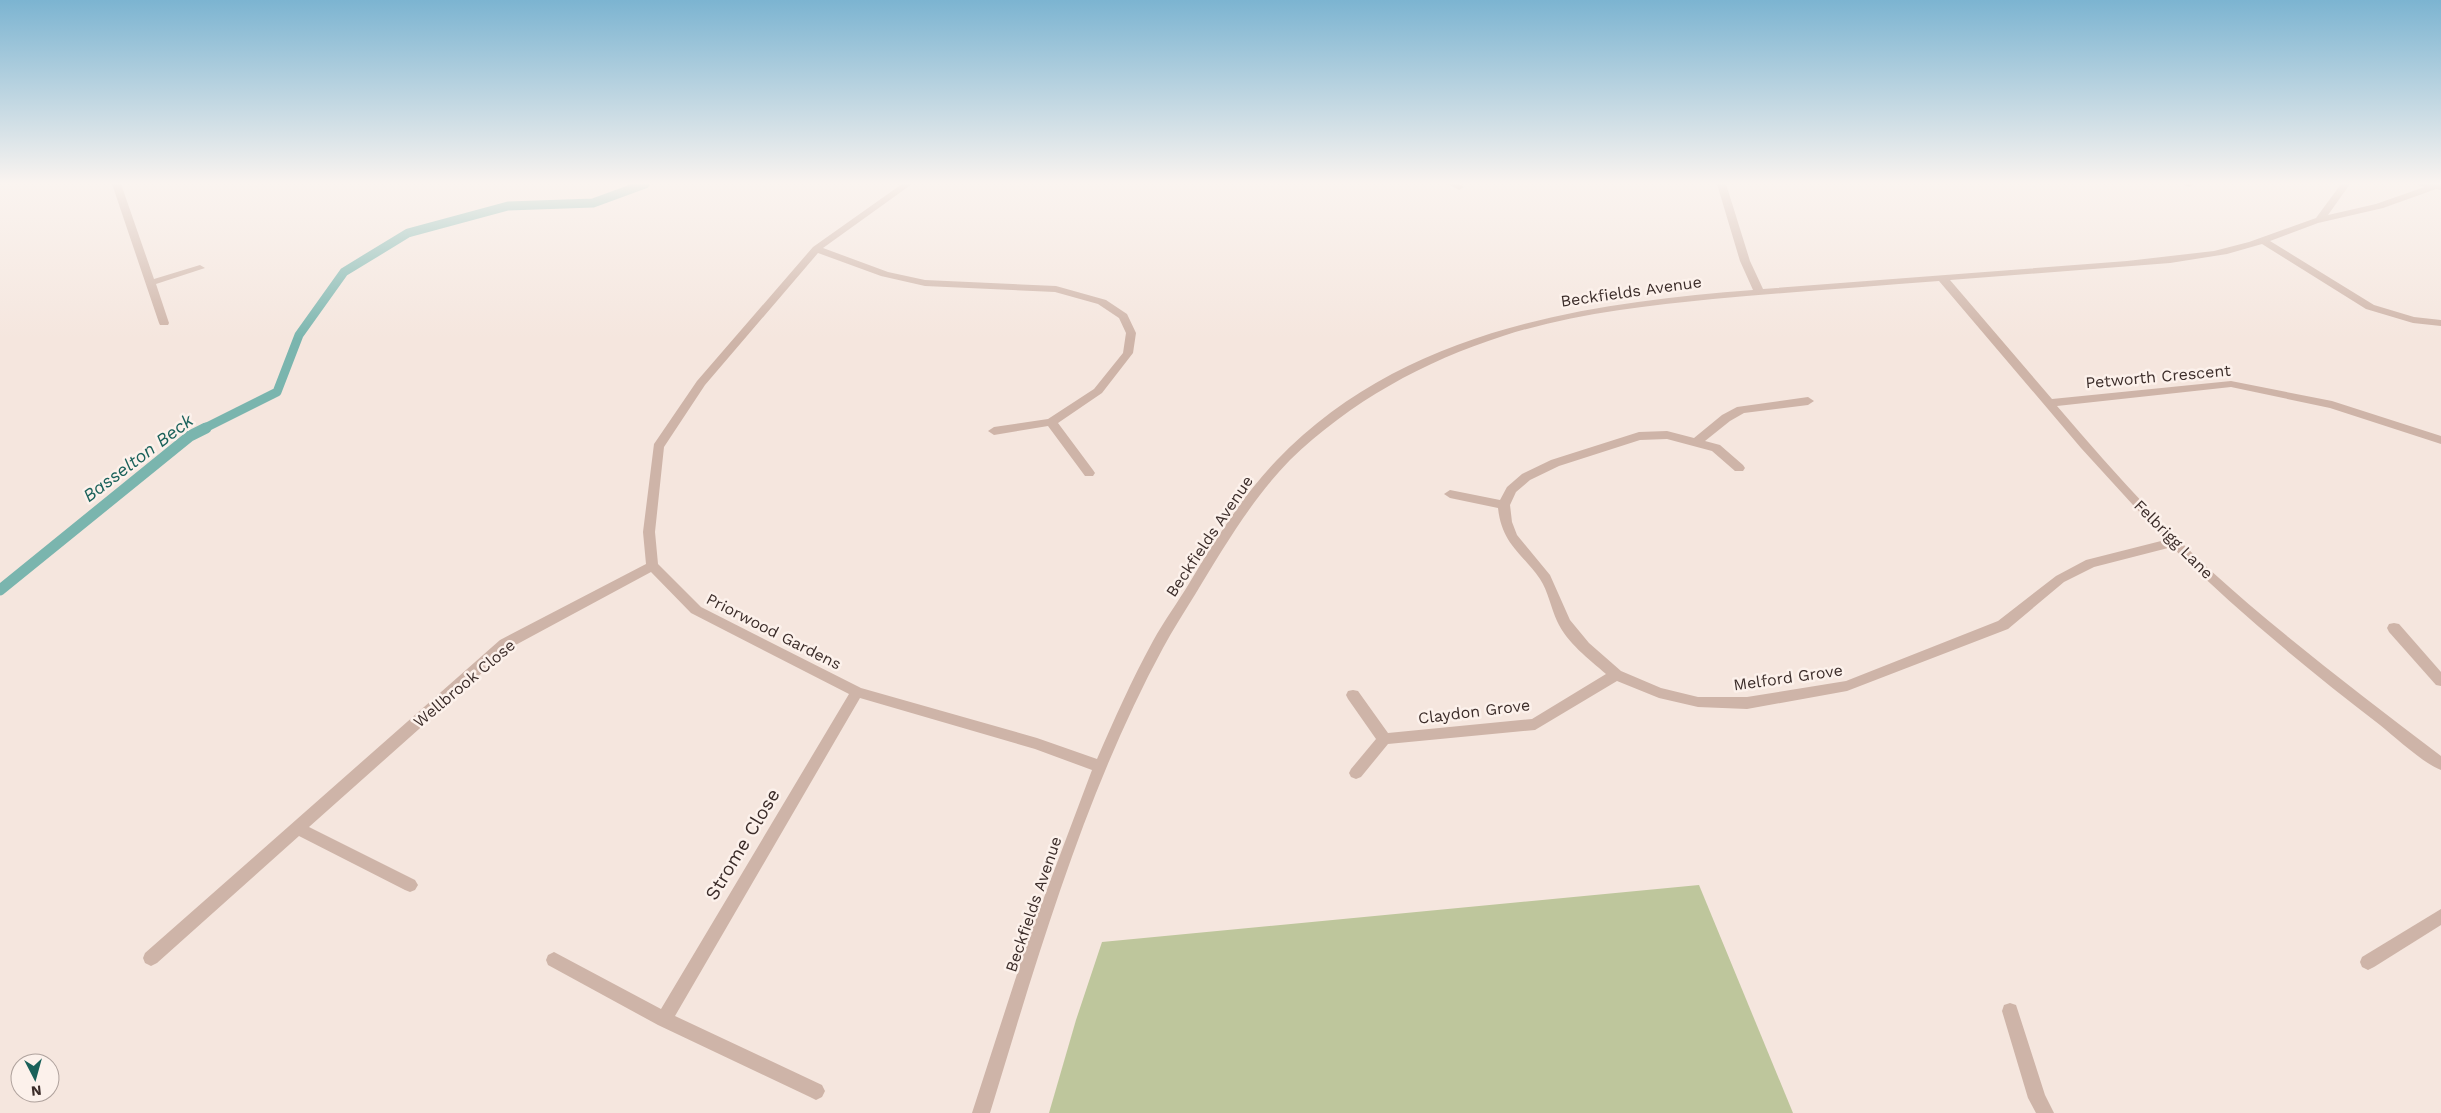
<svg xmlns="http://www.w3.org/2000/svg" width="2441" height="1113" font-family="'Work Sans',sans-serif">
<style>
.green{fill:#bec69c}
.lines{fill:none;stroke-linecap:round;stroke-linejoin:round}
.stream-far1{stroke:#7ab5ae;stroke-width:9}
.stream{stroke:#7ab5ae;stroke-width:11}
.minor{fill:#ceb4a8;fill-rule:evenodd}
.tertiary{fill:#ceb4a8;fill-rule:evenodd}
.labels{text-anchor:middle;stroke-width:5;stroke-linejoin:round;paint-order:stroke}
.street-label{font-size:16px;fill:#3b2c29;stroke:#fcf1eb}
.water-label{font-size:18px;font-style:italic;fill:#1a615a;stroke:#fcf1eb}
.near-street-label{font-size:19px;fill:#3b2c29;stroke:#fcf1eb}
</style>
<rect width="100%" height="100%" fill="#f5e6de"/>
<polygon class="green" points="1699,885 1793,1113 1049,1113 1076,1020 1102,942"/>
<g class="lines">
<polyline class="stream-far1" points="203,429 277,392 299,335 344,272 408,233 508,206 593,203 645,184"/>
<polyline class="stream" points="0,590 190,436 206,428"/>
<g class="minor">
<polygon points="112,184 121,184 154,279 200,265 205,268 156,284 169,323 168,325 160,325 159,323"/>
<path d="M902,184H912L823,248L888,272L925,280L1056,286L1106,300L1127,314L1136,333L1133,353L1102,393L1058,423L1093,470L1095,473L1093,476H1085L1048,426L994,435L988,431L994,427L1048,419L1094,389L1123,353L1126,333L1119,318L1098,304L1055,292L925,286L881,276L818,253L705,385L664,447L655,532L658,564L701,607L861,688L1037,738L1097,759C1114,720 1132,679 1153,641C1164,621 1178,602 1190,582C1215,540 1242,497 1276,461C1400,331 1582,303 1753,290L1740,261L1717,184H1726L1750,261L1763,289L2127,261L2214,251L2249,242L2316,218L2341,184H2350L2328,215L2376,204L2433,184H2439V188L2383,208L2318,223L2270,241L2374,305L2414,317L2441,320V326L2413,323L2366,309L2262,244L2227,254L2170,263L1950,280L2052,399L2231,381L2332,401L2441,436V444L2330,408L2231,387L2057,406C2106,463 2155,519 2210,570C2283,636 2362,696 2441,756V770C2424,764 2395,737 2380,725C2307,669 2237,611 2172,547L2094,567L2064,582L2008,629L1847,691L1747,709L1698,707L1659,698L1617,681L1535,730L1388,744L1361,777L1356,779L1351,777L1349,773L1351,769L1376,739L1348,699L1346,695L1348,691L1353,690L1358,691L1388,733L1532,719L1606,674C1589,659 1567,643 1557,621C1551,608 1548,591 1540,579C1521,552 1502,544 1498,508L1450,498L1444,494L1450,490L1500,500L1507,487L1522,474L1551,460L1639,432L1667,431L1694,438L1722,415L1737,407L1808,397L1814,401L1808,405L1744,413L1730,421L1705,441L1720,445L1743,465L1745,468L1743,471H1735L1712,451L1667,439L1640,440L1559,466L1530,480L1516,492L1510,505L1512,522L1517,535L1550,575L1570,620L1589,643L1621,671L1661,688L1698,697H1747L1846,681L1998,621L2056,576L2086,560L2165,540L2081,448L1939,281C1864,287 1788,292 1713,299C1643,306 1571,314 1503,336C1424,361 1350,402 1290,460C1252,499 1224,547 1196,593C1185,611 1173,629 1163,648C1085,792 1038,956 990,1113H972L1028,940L1092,770L1035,749L860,698L675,1016L822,1085L825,1091L822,1097L816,1100L810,1097L658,1025L548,965L546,960L548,955L554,952L661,1009L849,694L691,613L651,572L510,648L309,827L415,880L418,885L415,890L410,892L405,890L299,836L157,963L151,966L145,963L143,958L145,953L500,640L646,564L643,532L654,444L697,381L813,247Z"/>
<polygon points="1448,184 1459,184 1464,187 1459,190"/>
<polygon points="2183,184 2194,184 2189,187"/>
<polygon points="2394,623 2399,624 2441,672 2441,686 2436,685 2389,632 2387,628 2389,624"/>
<polygon points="2441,909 2441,925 2374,967 2368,970 2362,967 2360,962 2362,957"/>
<polygon points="2010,1003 2016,1005 2018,1011 2045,1095 2054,1113 2036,1113 2028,1098 2002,1011 2004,1005"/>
</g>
<polygon class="tertiary" points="2418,184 2441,184 2441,190 2420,186"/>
</g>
<linearGradient id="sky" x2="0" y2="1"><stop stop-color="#7cb4d1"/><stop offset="0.54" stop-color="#faf4f0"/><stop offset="1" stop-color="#faf4f0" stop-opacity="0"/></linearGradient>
<rect width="2441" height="339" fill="url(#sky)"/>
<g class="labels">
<g class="street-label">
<text transform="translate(1631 291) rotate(-8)" y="6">Beckfields Avenue</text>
<text transform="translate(2158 376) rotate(-5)" y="6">Petworth Crescent</text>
<text transform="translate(1209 536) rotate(-56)" y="6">Beckfields Avenue</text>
<text transform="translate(2174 539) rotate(45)" y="6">Felbrigg Lane</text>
<text transform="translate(774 631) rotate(27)" y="6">Priorwood Gardens</text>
<text transform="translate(1788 677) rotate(-8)" y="6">Melford Grove</text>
<text transform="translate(464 683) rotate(-40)" y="6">Wellbrook Close</text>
<text transform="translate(1474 711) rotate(-7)" y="6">Claydon Grove</text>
<text transform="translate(1033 904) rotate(-71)" y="6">Beckfields Avenue</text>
</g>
<g class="water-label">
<text transform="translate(138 458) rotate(-37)" y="6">Basselton Beck</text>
</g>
<g class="near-street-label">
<text transform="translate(742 844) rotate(-59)" y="7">Strome Close</text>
</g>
</g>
<g transform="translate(35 1078) rotate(174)"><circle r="24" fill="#fcf1eb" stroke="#afa29d"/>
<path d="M0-4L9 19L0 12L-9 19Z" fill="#1a615a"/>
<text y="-8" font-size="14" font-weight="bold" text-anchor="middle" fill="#3b2c29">N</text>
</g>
</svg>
